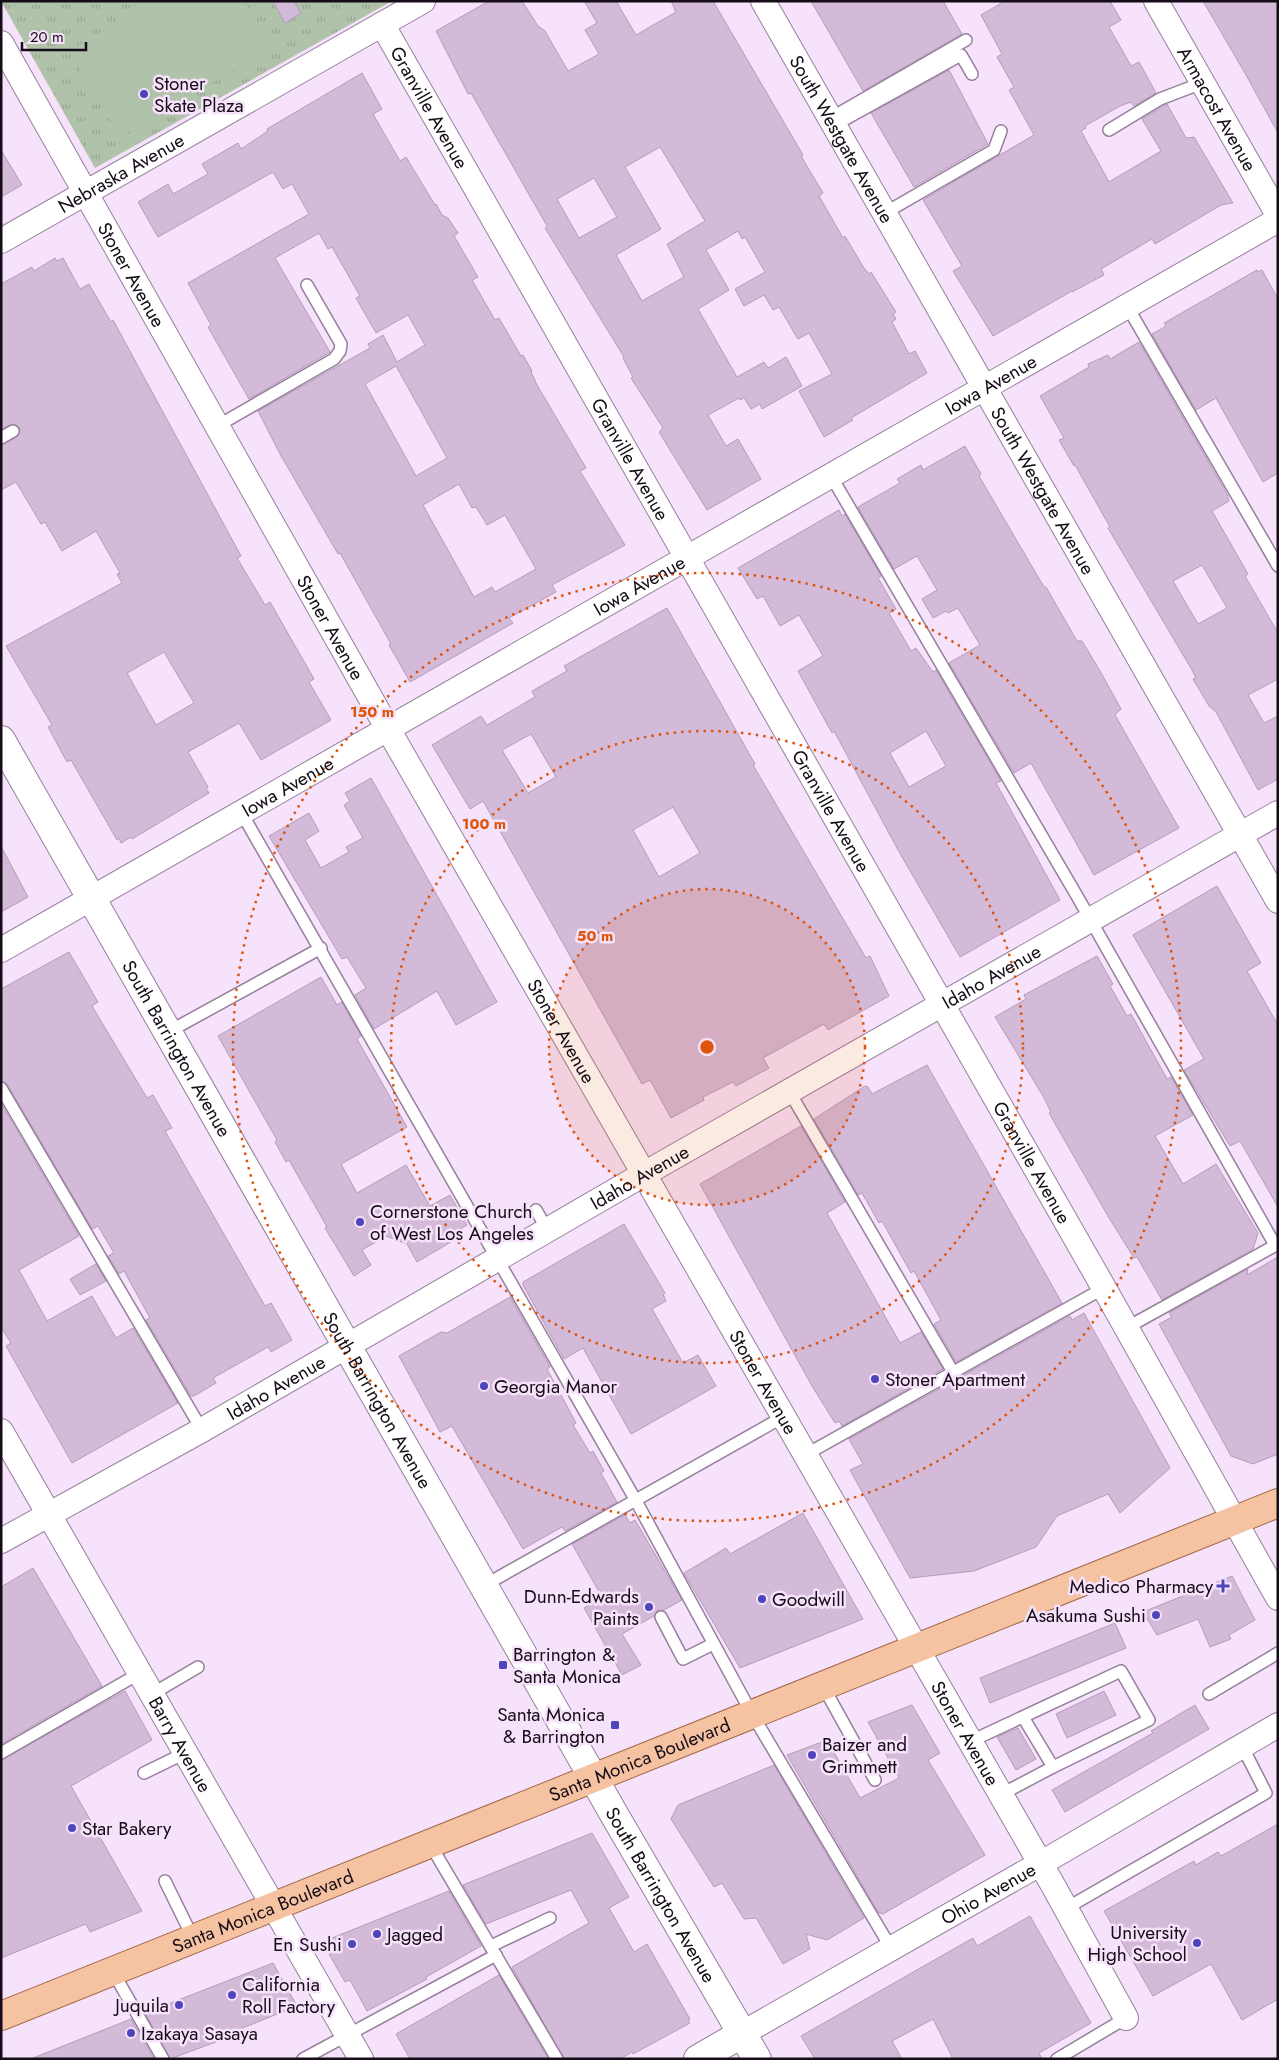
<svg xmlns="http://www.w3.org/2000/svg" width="1279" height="2060" font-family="Jost,sans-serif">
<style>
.park{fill:url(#park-tufts)}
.pitch{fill:#b0c2a9}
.building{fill:#d3bad9;stroke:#b49cba;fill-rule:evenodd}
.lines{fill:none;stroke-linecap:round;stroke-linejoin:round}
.lane-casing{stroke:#967f9b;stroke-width:14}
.street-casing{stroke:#967f9b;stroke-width:26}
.secondary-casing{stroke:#967f9b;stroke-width:30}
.primary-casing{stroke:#a36849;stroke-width:30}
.lane{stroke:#fff;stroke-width:11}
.street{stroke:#fff;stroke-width:24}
.secondary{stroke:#fff;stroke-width:28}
.primary{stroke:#f5c2a2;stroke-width:28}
.ring{fill:none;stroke:#dd550d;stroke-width:2.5;stroke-dasharray:2.5 5}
.poi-dot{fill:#4e44bb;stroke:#f6e2fb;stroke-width:2}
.labels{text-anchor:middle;stroke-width:5;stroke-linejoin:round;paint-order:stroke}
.poi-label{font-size:19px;fill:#150c17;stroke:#f6e2fb;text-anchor:start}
.street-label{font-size:19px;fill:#150c17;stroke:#f6e2fb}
.centre{fill:#dd550d;stroke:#f6e2fb;stroke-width:2.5}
.ring-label{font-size:15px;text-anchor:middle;font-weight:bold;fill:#dd550d;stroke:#f6e2fb;stroke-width:5;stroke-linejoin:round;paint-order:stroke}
</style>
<defs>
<pattern id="park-tufts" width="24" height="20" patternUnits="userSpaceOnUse" patternTransform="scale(1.25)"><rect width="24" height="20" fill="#b0c2a9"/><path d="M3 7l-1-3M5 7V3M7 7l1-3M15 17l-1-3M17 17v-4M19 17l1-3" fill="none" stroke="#96a691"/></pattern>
</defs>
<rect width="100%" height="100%" fill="#f6e2fb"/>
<polygon class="park" points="1,1 392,1 95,168"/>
<polygon class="pitch" points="152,1 244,1 271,48 121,137 69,51"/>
<g class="building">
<polygon points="273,1 294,1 301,13 285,23"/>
<path d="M489,1H522L538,26L545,31L568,71L599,54L585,30L597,23L584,1H616L636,35L676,12L671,1H713L803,155L801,156L823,193L819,196L843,238L845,236L864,268L869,274L871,272L896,312L893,314L896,319L892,322L909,354L915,351L927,373L851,418L853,420L824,437L799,391L832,374L809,333L798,339L779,307L773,310L764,295L744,306L735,289L765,272L745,237L742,239L738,231L706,250L729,290L698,309L737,377L764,362L768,368L786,357L802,386L762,409L760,404L751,409L744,398L740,400L739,398L708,415L726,446L738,439L761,479L707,510L659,432L663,428L631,378L633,377L623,358L624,357L545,228L547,226L471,93L468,94L436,31ZM660,147L705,221L667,244L684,277L642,301L616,255L661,229L625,167ZM594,178L617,217L579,238L557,199Z"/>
<polygon points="811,1 943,1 962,34 863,91"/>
<polygon points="1005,1 1110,1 1121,20 1109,27 1131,66 1139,62 1156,93 1134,106 1131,102 1120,106 1085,126 1086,128 1081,131 1109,182 1161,151 1142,119 1167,104 1186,138 1194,137 1233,203 1221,205 1155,244 1152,239 1101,269 1104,275 1072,292 1072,291 993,336 953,271 962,266 923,200 1034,135 1009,90 1014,87 997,57 1002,54 981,15"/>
<polygon points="1203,1 1278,1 1278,133 1246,75"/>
<polygon points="949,70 988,144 914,187 871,113"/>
<path d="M362,73L382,109L373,114L400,161L406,157L435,205L436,204L442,215L448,218L458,233L454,236L478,277L472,280L495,320L499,318L521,356L523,355L532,371L531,372L537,385L586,468L580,471L625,545L552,585L556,592L509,618L513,623L410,682L389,645L391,644L340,553L338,554L280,454L258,411L370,348L368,344L383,335L397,362L425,345L408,315L376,333L356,298L360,296L332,247L328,249L319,233L275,258L330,352L249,399L208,327L211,325L188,283L309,214L292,184L283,189L273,172L158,237L138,202L168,184L173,194L208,174L202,164L238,143L241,149L268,131L267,129ZM396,366L447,458L416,476L365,384ZM459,484L472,508L476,507L487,525L505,515L536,569L495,592L492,587L474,597L423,505Z"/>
<polygon points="1,150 22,185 1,197"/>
<path d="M55,258L57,261L63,258L80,289L89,284L111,322L113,320L241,556L237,558L265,605L270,602L314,679L309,682L331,720L261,760L239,723L188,752L208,787L206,788L209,793L132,839L131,837L121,843L119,838L117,840L71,760L67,762L48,727L52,725L6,646L122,583L117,574L120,573L96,531L62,551L45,522L41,524L16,482L1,490V445L17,437L20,431L19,427L13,424L1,429V284L32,267L34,271ZM164,652L194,703L156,725L127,673Z"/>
<polygon points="1257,270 1258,272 1262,270 1278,299 1278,473 1263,482 1216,398 1196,410 1152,334 1163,328 1166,325 1164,323"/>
<path d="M1139,342L1227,494L1229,501L1212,511L1248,574L1245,576L1278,633V679L1248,695L1264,723L1278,716V779L1258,790L1216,712L1209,706L1193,679L1196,678L1192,670L1108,528L1110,527L1075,465L1074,466L1059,440L1064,438L1040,396L1089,367L1088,364L1108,355L1110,359ZM1202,565L1227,608L1198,624L1173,581Z"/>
<polygon points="965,446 981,474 979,476 1044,587 1046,587 1077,641 1082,641 1100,671 1121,709 1115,715 1179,828 1094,875 1031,763 1014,773 949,663 980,645 958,608 948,613 946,611 933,618 922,599 937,590 917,556 894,569 858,507 900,483 897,479 921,465 923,470"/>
<path d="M839,510L842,516L845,514L881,576L878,578L896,609L889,613L911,651L916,648L933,672L936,670L1001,781L996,783L1060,900L960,957L898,850L834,731L832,733L798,671L823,656L799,615L780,626L763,596L757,599L738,568ZM926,731L946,766L909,787L890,753Z"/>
<path d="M667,608L755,764L753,765L866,958L870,956L889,996L828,1030L824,1024L763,1058L769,1068L736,1086L733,1082L703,1097L704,1100L671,1118L650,1080L642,1084L483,801L470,809L432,745L481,716L487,725L535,697L532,691L567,671L564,666ZM531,734L556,777L528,793L502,750ZM673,807L700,853L659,877L633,830Z"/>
<polygon points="371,778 497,1002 456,1025 437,991 374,1029 355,995 366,988 347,957 342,959 269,836 309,813 319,831 305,840 321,868 349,852 346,847 363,838 344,805 350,801 345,793"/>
<polygon points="1,846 28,897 1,912"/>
<polygon points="1217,886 1261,963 1247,971 1278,1025 1278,1207 1240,1141 1230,1146 1184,1070 1204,1059 1133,935"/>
<polygon points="69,952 98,1002 92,1006 147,1098 153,1095 172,1128 165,1131 265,1306 271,1303 292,1340 271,1352 268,1347 213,1378 216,1383 194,1396 191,1396 146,1320 150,1318 124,1271 119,1274 108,1256 114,1253 98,1226 92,1229 7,1084 1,1081 1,989"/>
<polygon points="1097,956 1113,984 1110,986 1127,1016 1131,1014 1166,1077 1167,1079 1171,1077 1193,1115 1155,1136 1183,1184 1216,1164 1258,1233 1253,1249 1162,1300 1137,1257 1134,1258 1109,1218 1049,1113 1051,1112 1043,1096 995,1017 1026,999 1024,995"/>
<polygon points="321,977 337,1005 342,1002 361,1036 357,1039 407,1127 341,1164 357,1193 406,1165 430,1206 450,1195 467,1225 448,1236 451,1242 417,1262 407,1244 386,1236 362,1250 371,1265 354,1276 325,1228 327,1227 289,1160 286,1162 275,1142 277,1140 218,1036"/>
<polygon points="927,1065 1062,1303 956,1362 934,1324 941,1320 914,1271 911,1273 882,1221 879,1223 862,1193 858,1195 814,1119 865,1086 868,1087 872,1094"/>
<polygon points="1,1103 79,1236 19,1270 47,1321 92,1296 116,1338 133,1328 178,1403 72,1463 6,1346 11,1343 1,1327"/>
<polygon points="801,1126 845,1202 827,1213 900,1343 921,1332 943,1369 842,1426 839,1421 835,1423 812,1386 700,1184"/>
<polygon points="624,1224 665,1293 663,1294 666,1301 652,1309 683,1363 698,1355 716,1386 631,1434 583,1348 564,1359 523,1285 523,1282"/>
<polygon points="1278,1257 1278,1454 1253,1464 1231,1456 1159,1324 1172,1317 1169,1313 1248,1269 1247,1275"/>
<polygon points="96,1264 106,1281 80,1295 70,1279"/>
<polygon points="510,1297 550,1367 547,1369 576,1423 573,1425 590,1453 593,1451 604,1471 601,1473 617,1502 565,1531 562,1527 523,1549 452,1426 440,1432 399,1356 441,1332 447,1333"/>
<polygon points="1084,1313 1170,1468 1120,1513 1108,1494 1057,1516 1036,1547 974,1571 910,1578 850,1470 863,1464 849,1439 1070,1316 1072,1320"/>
<polygon points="803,1513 863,1619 740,1668 684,1573 726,1548 730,1554"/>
<polygon points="625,1515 630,1523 635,1520 682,1600 664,1610 657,1611 654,1616 622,1634 641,1665 622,1675 584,1608 602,1597 572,1544"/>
<polygon points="33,1568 102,1686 1,1744 1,1587"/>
<polygon points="1232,1576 1255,1620 1229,1635 1231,1639 1210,1647 1198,1619 1157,1635 1143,1612"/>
<polygon points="1115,1623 1126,1648 990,1703 980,1678"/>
<polygon points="125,1691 152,1740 71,1786 142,1911 90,1932 86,1924 1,1958 1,1760"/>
<polygon points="1104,1691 1116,1715 1067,1738 1056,1714"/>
<polygon points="912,1705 940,1753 928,1760 985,1855 883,1914 878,1912 787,1755 827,1740 860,1798 899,1778 868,1722"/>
<polygon points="1195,1705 1209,1729 1065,1812 1052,1790 1153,1733 1151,1731"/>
<polygon points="1018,1728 1036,1759 1016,1770 997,1737"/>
<polygon points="774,1765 864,1918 827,1940 806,1934 810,1949 783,1964 756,1918 744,1919 722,1883 714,1887 671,1819 678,1805"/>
<polygon points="1278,1824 1278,1999 1242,2020 1211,1964 1153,1996 1104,1911 1194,1861 1196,1865 1218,1852 1221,1856"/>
<polygon points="592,1833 629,1897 609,1908 634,1952 647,1944 690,2019 688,2020 690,2023 633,2054 632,2052 620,2059 564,2059 512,1967 589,1923 571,1890 486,1924 463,1885"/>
<polygon points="449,1891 481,1946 426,1977 427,1979 367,2011 350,1980 345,1982 329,1954 333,1952 327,1940"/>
<polygon points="1030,1916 1091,2023 1039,2053 1042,2059 953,2059 933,2019 892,2041 902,2059 815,2059 801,2036 973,1938 977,1946"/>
<polygon points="273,1963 297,2006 223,2036 224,2039 170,2059 145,2013"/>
<polygon points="499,1975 548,2059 410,2059 396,2034"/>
<polygon points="131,2019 154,2059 33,2059 33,2058"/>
</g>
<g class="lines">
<defs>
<g id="lane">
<polyline points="829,119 966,40"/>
<polyline points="833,126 961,55 972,74"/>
<polyline points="1109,130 1160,99 1202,83"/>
<polyline points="883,214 994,150 1001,131"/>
<polyline points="1127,306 1278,566"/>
<polyline points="219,425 334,359 340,351 341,344 307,285"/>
<polyline points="1,438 13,431"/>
<polyline points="831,476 1077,896 1275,1245"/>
<polyline points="241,812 635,1499 752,1714 891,1948"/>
<polyline points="168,1032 321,948"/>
<polyline points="1,1088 202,1430"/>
<polyline points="789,1091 953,1372"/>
<polyline points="536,1210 548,1231"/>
<polyline points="1126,1328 1278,1244"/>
<polyline points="805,1455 1104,1288"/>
<polyline points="485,1585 783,1417"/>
<polyline points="661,1617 683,1659 713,1644"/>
<polyline points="823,1686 875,1780"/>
<polyline points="152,1694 198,1667"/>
<polyline points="1209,1694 1278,1653"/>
<polyline points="969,1742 1121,1671 1149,1720 1053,1767 1023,1717"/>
<polyline points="1,1753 140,1673"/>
<polyline points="144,1773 185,1753"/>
<polyline points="1000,1795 1053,1767"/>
<polyline points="430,1844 557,2059"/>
<polyline points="165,1881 193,1938"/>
<polyline points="1065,1909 1266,1793 1242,1746"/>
<polyline points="491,1946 550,1918"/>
<polyline points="113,1972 163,2059"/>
<polyline points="303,2059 496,1955"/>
<polyline points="1057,2059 1126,2018"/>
</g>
<g id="street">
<path id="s1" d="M763,1L1278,901"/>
<path id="s2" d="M1156,1L1278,215"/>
<path id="s3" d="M382,24L1104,1288L1278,1598"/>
<path id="s4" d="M1,43L388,729L1054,1887L1126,2018"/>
<path id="s5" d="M1,241L423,1"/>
<path id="s6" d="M1,950L1278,220"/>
<path id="s7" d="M1,1431L361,2059"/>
<path id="s8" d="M1,1541L202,1430L644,1174L1278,813"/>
<path id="s9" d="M743,2033L1057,1854L1278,1725"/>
</g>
<g id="secondary">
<path id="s10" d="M1,740L615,1816L757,2059"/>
<polyline points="698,2059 743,2033"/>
</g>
<g id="primary">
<path id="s11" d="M1,2016L1278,1503"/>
</g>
</defs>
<use href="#lane" class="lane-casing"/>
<use href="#street" class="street-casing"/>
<use href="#secondary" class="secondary-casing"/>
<use href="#primary" class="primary-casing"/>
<use href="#lane" class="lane"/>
<use href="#street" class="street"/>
<use href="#secondary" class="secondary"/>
<use href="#primary" class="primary"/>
</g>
<circle cx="707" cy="1047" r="158" fill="#dd550d" fill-opacity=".12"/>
<g class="ring">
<circle cx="707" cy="1047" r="158"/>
<circle cx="707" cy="1047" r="316"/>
<circle cx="707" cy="1047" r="474"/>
</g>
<g class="poi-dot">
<circle cx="144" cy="94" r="5"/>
<circle cx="360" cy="1222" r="5"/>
<circle cx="875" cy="1379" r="5"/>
<circle cx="484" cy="1386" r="5"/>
<path d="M1220.5 1578.5h5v5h5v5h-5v5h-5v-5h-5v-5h5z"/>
<circle cx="762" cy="1599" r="5"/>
<circle cx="649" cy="1607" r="5"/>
<circle cx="1156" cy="1615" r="5"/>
<rect x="498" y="1660" width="10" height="10" rx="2.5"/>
<rect x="610" y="1720" width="10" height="10" rx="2.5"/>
<circle cx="812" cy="1755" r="5"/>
<circle cx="72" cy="1828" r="5"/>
<circle cx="377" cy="1934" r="5"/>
<circle cx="1197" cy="1943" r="5"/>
<circle cx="352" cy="1944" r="5"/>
<circle cx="232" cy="1995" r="5"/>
<circle cx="179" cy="2005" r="5"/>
<circle cx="131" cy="2033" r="5"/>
</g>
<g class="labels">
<g class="poi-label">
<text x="154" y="90">Stoner<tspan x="154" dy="22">Skate Plaza</tspan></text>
<text x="370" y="1218">Cornerstone Church<tspan x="370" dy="22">of West Los Angeles</tspan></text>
<text x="885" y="1386">Stoner Apartment</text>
<text x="494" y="1393">Georgia Manor</text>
<text x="1213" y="1593" text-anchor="end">Medico Pharmacy</text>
<text x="639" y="1603" text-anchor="end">Dunn-Edwards<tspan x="639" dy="22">Paints</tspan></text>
<text x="772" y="1606">Goodwill</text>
<text x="1146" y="1622" text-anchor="end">Asakuma Sushi</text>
<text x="513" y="1661">Barrington &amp;<tspan x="513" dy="22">Santa Monica</tspan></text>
<text x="605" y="1721" text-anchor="end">Santa Monica<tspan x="605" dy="22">&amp; Barrington</tspan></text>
<text x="822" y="1751">Baizer and<tspan x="822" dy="22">Grimmett</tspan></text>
<text x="82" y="1835">Star Bakery</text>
<text x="1187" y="1939" text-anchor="end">University<tspan x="1187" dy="22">High School</tspan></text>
<text x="387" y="1941">Jagged</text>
<text x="342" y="1951" text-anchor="end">En Sushi</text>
<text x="242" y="1991">California<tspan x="242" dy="22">Roll Factory</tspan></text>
<text x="169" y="2012" text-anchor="end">Juquila</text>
<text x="141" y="2040">Izakaya Sasaya</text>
</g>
<g class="street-label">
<text dy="7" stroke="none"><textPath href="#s3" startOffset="96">Granville Avenue</textPath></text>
<text dy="7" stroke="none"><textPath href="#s2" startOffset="124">Armacost Avenue</textPath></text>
<text dy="7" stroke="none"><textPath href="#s1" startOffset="159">South Westgate Avenue</textPath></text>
<text dy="7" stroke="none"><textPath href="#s5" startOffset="138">Nebraska Avenue</textPath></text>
<text dy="7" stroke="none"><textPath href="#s4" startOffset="266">Stoner Avenue</textPath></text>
<text dy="7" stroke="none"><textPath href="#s6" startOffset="1140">Iowa Avenue</textPath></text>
<text dy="7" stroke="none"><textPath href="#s3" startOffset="501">Granville Avenue</textPath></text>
<text dy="7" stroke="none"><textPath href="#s1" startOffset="564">South Westgate Avenue</textPath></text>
<text dy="7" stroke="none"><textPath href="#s6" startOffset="735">Iowa Avenue</textPath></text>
<text dy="7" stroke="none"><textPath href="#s4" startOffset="671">Stoner Avenue</textPath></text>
<text dy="7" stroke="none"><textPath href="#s6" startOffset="330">Iowa Avenue</textPath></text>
<text dy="7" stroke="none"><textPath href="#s3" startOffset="906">Granville Avenue</textPath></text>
<text dy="7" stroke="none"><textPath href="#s8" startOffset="1140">Idaho Avenue</textPath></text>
<text dy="7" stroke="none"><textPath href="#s4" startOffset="1136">Stoner Avenue</textPath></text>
<text dy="7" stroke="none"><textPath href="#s10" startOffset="355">South Barrington Avenue</textPath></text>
<text dy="7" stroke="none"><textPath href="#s3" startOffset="1311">Granville Avenue</textPath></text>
<text dy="7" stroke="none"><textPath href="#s8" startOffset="735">Idaho Avenue</textPath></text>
<text dy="7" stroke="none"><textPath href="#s4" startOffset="1541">Stoner Avenue</textPath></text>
<text dy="7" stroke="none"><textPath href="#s8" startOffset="315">Idaho Avenue</textPath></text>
<text dy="7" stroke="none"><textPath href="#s10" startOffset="760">South Barrington Avenue</textPath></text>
<text dy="7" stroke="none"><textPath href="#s4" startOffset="1946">Stoner Avenue</textPath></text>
<text dy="7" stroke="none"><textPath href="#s7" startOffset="361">Barry Avenue</textPath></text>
<text dy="7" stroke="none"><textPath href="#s11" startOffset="688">Santa Monica Boulevard</textPath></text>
<text dy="7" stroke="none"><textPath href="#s9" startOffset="282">Ohio Avenue</textPath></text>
<text dy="7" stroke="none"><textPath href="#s10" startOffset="1330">South Barrington Avenue</textPath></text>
<text dy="7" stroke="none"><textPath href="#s11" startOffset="282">Santa Monica Boulevard</textPath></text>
</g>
</g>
<circle cx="707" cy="1047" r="8" class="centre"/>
<g class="ring-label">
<text x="372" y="717">150 m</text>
<text x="484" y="829">100 m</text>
<text x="595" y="941">50 m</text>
</g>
<rect width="1279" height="2060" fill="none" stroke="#150c17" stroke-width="5"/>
<path d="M22 42v8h64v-8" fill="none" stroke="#150c17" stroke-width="2.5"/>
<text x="30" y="42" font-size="15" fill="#150c17" stroke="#f6e2fb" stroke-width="4" paint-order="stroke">20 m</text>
</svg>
